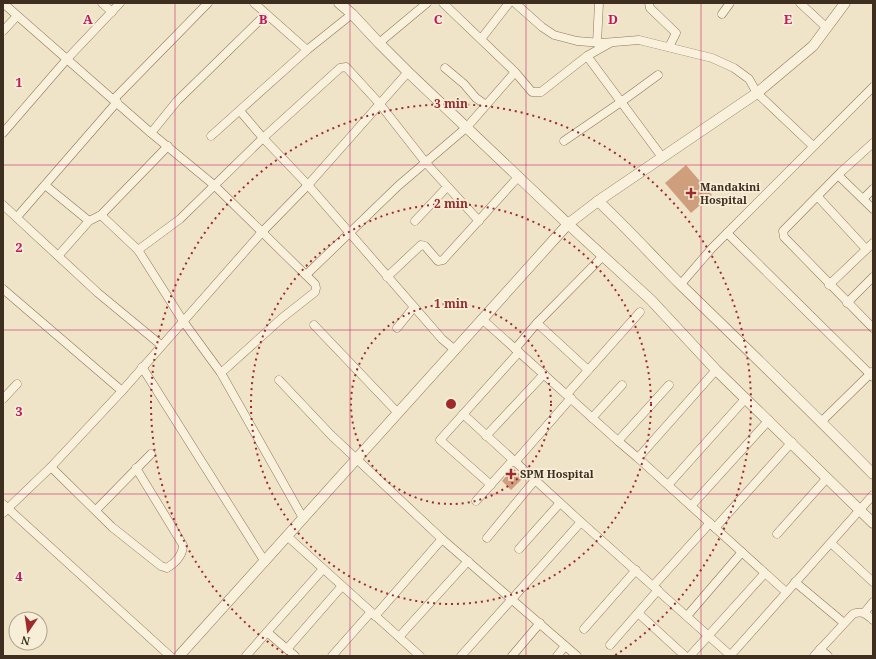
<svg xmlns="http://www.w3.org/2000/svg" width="876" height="659" font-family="'Noto Serif',serif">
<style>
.building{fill:#cf9f7d}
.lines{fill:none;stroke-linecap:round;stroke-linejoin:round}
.minor-casing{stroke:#8d765c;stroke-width:9}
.tertiary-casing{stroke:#8d765c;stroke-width:11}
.minor{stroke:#faf1dc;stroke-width:8}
.tertiary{stroke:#faf1dc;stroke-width:10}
.grid{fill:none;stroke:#c2185b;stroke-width:1;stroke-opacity:0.55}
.ring{fill:none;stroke:#9e2a2b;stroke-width:2;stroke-dasharray:2 4}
.poi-dot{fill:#9e2a2b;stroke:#f7eed8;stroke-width:1.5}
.labels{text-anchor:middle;stroke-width:3.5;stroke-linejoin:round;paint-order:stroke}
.poi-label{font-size:11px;font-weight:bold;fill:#3d2e20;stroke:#f7eed8;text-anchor:start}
.grid-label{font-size:13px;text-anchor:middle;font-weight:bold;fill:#c2185b;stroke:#f7eed8;stroke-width:3.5;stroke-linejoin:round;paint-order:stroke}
.centre{fill:#9e2a2b;stroke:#f7eed8;stroke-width:2}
.ring-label{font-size:12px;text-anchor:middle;font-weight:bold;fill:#9e2a2b;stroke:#f7eed8;stroke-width:3.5;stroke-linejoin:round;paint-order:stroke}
</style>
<rect width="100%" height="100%" fill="#f0e4c8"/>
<g class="building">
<polygon points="686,165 712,195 691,213 665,183"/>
<polygon points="513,468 523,478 511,490 502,481"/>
</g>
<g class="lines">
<defs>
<g id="minor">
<polyline points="3,3 151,133 214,185 315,284 316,288 315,292 282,318 221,373"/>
<polyline points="102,3 112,12"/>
<polyline points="254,3 307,50"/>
<polyline points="443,3 515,72"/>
<polyline points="515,3 542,27 554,35 577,41 602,43 639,40 712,58 734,68 749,79 757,93 813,146"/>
<polyline points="649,3 650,8 676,33 669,47"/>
<polyline points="800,3 827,28"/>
<polyline points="722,14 730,3"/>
<polyline points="3,31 17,16"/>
<polyline points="481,39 509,3"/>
<polyline points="379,43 427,3"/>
<polyline points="597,43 599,3"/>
<polyline points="587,56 662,157"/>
<polyline points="445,68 464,84 476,98 486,105"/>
<polyline points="114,99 208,3"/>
<polyline points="240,111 263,138 308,185 442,339 455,350"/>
<polyline points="3,133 67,59 120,3"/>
<polyline points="151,133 177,101 266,14"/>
<polyline points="211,136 307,50 352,14"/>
<polyline points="564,141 621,102 658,75"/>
<polyline points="873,143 841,172 783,231 784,237 873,328"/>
<polyline points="839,176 873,209"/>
<polyline points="45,185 89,221"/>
<polyline points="818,197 866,249"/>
<polyline points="863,199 873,189"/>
<polyline points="3,205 98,293 161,345"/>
<polyline points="101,215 138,250 183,321 221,373 303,518"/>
<polyline points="17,217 117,102"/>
<polyline points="415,221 447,187"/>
<polyline points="727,233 873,377"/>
<polyline points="138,250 180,219 263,138 340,68 346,67 379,103 426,163 479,221"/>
<polyline points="59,255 89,221 101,215 168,146"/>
<polyline points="306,275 398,186 467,127 515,72 532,92 541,92 587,56 610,43"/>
<polyline points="387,277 421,245 425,246 438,261 443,260 519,176"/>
<polyline points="681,284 712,248 873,87"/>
<polyline points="829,285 873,243"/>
<polyline points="3,289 122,391"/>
<polyline points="847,303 873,277"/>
<polyline points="483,320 618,441 638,458 786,592"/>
<polyline points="537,323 603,256"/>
<polyline points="314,325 398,413"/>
<polyline points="397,328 414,307"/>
<polyline points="515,349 537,323 588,370"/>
<polyline points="142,367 265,562"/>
<polyline points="279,380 331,435 442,539 577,656"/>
<polyline points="567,394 640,312"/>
<polyline points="3,399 17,384"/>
<polyline points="463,414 581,522 730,655"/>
<polyline points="592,418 622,385"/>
<polyline points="821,422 872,372"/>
<polyline points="486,436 544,374"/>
<polyline points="618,441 669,385"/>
<polyline points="638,458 716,370"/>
<polyline points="515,462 571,398"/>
<path d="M51,467L112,527L161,566L167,568C175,563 183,555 183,545L136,468"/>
<polyline points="491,485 440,440 519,352"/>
<polyline points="668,485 746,398"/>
<polyline points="476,501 513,460"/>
<polyline points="3,504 170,656"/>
<polyline points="691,506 769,420"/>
<polyline points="96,510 151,454"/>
<polyline points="3,513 51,467 122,391 262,232 308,185 408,72"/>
<polyline points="715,528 792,442"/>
<polyline points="777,534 827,478"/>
<polyline points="287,536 420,656"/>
<polyline points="487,538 535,480"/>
<polyline points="831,543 873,582"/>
<polyline points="519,549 560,503"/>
<polyline points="795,582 844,623"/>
<polyline points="653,586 710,523"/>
<polyline points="638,613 685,656"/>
<polyline points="864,613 873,602"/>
<polyline points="375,616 442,539"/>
<polyline points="687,616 742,552"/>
<polyline points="584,629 636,570"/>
<polyline points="267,632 323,569"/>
<polyline points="399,637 468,561"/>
<polyline points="610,645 658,590"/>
<polyline points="287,649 342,586"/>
<polyline points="820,649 828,656"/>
<polyline points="246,656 267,632 295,656"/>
<polyline points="332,656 371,612"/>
<polyline points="461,656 581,522"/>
<polyline points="512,656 540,623"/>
<polyline points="557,656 565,646"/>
<polyline points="690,656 765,573"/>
<polyline points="730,656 873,495"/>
<path d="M814,656L853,614C862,610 866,614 873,620"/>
</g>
<g id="tertiary">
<polyline points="339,3 352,14 379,43 408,72 568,224 651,300 716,370 873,523"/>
<path d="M598,201C627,228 653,257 681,285C745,347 810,410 873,474"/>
<polyline points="179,656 568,224 598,201 757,93 813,46 845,3"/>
</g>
</defs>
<use href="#minor" class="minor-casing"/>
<use href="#tertiary" class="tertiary-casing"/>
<use href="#minor" class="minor"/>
<use href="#tertiary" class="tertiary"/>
</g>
<path class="grid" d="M175,3V656M350,3V656M526,3V656M701,3V656M3,165H873M3,330H873M3,494H873"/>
<g class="ring">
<circle cx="451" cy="404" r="100"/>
<circle cx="451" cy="404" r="200"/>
<path d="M288 656A300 300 0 1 1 614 656"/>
</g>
<g class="poi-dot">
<path d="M689 187h4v4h4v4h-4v4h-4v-4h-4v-4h4z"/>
<path d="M509 468h4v4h4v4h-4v4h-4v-4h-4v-4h4z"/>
</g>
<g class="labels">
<g class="poi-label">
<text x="700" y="191">Mandakini<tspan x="700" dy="13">Hospital</tspan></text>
<text x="520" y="478">SPM Hospital</text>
</g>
</g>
<g class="grid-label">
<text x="88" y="24">A</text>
<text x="263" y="24">B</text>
<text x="438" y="24">C</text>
<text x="613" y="24">D</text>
<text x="788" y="24">E</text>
<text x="19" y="87">1</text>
<text x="19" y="252">2</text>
<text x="19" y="416">3</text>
<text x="19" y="581">4</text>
</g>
<circle cx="451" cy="404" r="6" class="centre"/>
<g class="ring-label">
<text x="451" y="108">3 min</text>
<text x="451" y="208">2 min</text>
<text x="451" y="308">1 min</text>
</g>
<rect width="876" height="659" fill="none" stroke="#3d2e20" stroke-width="8"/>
<g transform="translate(28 631) rotate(193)"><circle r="19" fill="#f7eed8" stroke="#ada18e"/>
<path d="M0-3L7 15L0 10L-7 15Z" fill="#9e2a2b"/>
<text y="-6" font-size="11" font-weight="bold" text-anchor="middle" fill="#3d2e20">N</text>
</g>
</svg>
